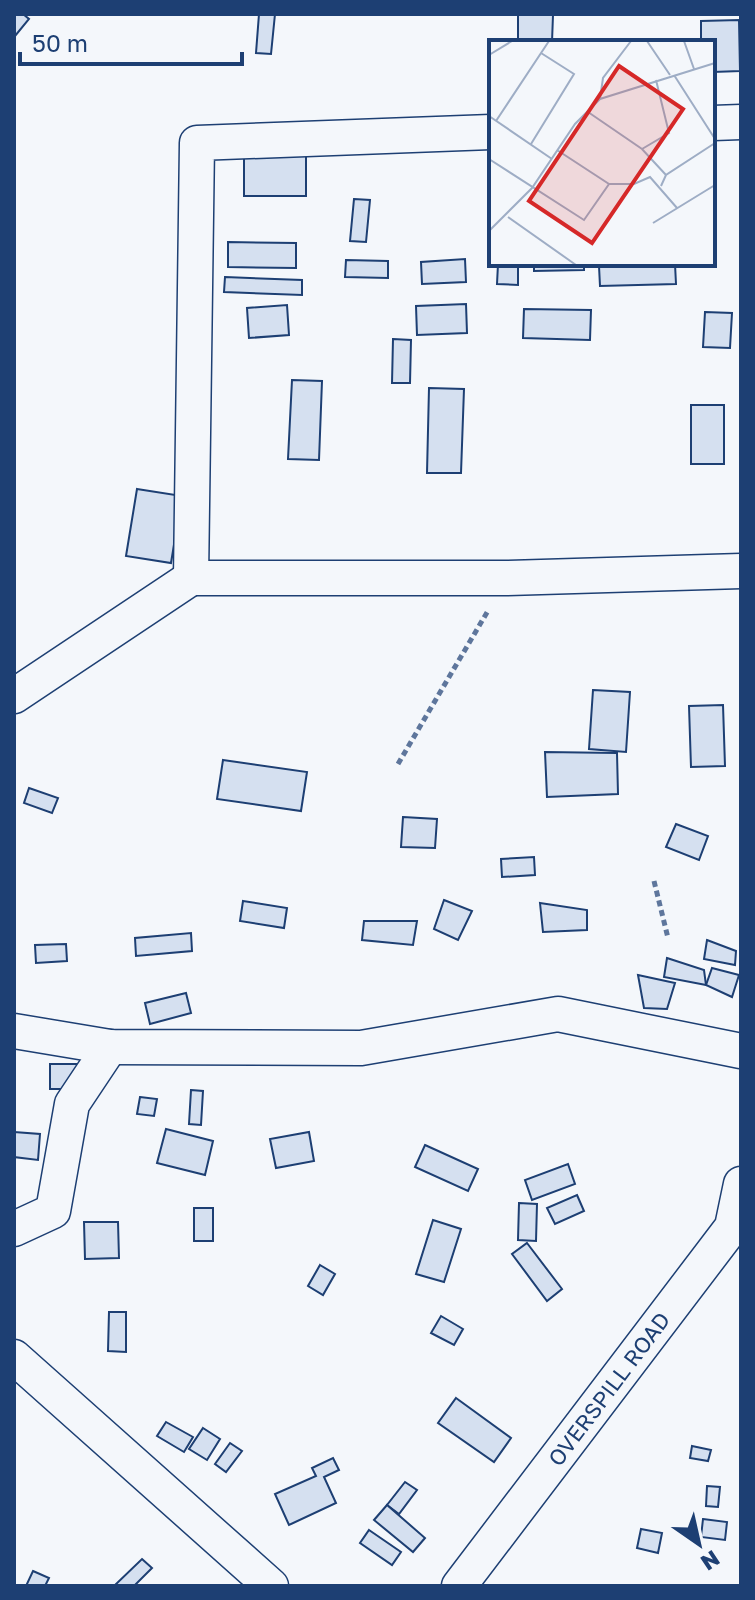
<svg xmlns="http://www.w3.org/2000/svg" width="755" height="1600" font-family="'Golos Text',sans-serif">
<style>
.building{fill:#d5e0f0;stroke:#1d3f73;stroke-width:2}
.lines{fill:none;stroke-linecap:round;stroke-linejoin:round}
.minor-casing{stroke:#1d3f73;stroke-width:37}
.path{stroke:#5e769c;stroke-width:5;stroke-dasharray:6 4;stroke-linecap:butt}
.minor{stroke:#f4f7fb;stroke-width:34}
.labels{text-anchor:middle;stroke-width:6;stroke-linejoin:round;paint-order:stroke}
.street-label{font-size:22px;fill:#1d3f73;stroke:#f4f7fb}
.inset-road{fill:none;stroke:#9eadc5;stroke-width:2}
.view{fill:#d62828;fill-opacity:0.15;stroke:#d62828;stroke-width:4}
.inset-edge{fill:none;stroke:#1d3f73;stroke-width:4}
</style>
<rect width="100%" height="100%" fill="#f4f7fb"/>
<g class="building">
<polygon points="14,14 23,14 29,19 15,36"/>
<polygon points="259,14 275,14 271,54 256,53"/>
<polygon points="518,14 553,15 552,42 518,42"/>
<polygon points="739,20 740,71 713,72 713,42 701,42 701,21"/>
<rect x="244" y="149" width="62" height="47"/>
<polygon points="354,199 370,200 366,242 350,241"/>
<polygon points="228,242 296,243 296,268 228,267"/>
<polygon points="465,259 466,282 422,284 421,262"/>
<polygon points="346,260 388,261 388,278 345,277"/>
<polygon points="498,264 518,264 518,285 497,284"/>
<polygon points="534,264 584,264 584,270 534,271"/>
<polygon points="675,264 676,284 600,286 599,266"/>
<polygon points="225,277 302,280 302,295 224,292"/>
<polygon points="466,304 467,333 417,335 416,306"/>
<polygon points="287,305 289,335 249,338 247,308"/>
<polygon points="524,309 591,310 590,340 523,338"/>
<polygon points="705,312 732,313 730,348 703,347"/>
<polygon points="393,339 411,340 410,383 392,383"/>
<polygon points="292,380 322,381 319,460 288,459"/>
<polygon points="429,388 464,389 461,473 427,473"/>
<rect x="691" y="405" width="33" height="59"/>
<polygon points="137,489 182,496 171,563 126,556"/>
<polygon points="593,690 630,692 626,752 589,749"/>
<polygon points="723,705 725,766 691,767 689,706"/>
<polygon points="545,752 617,753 618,794 547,797"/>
<polygon points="223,760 307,772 301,811 217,799"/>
<polygon points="29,788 58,798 52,813 24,803"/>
<polygon points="403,817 437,819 435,848 401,847"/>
<polygon points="676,824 708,836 699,860 666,847"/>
<polygon points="534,857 535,875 502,877 501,859"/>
<polygon points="444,900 472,911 458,940 434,929"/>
<polygon points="243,901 287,908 284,928 240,921"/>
<polygon points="540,903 587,910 587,930 543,932"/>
<polygon points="364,921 417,921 413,945 362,940"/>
<polygon points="191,933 192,951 136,956 135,938"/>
<polygon points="707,940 736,951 735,965 704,959"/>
<polygon points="66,944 67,961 36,963 35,945"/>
<polygon points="667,958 704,970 706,985 664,977"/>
<polygon points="712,968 739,975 732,997 706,985"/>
<polygon points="638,975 675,983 667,1009 644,1008"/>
<polygon points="186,993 191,1013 150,1024 145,1003"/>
<polygon points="50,1064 84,1064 83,1089 50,1089"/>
<polygon points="191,1090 203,1091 201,1125 189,1124"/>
<polygon points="140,1097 157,1099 154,1116 137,1114"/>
<polygon points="166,1129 213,1141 205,1175 157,1163"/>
<polygon points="14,1132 40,1134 38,1160 14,1157"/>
<polygon points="309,1132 314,1161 276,1168 270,1139"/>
<polygon points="425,1145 478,1169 468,1191 415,1167"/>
<polygon points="568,1164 575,1184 532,1200 525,1180"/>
<polygon points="577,1195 584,1211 555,1224 547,1208"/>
<polygon points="519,1203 537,1204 536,1241 518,1240"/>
<rect x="194" y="1208" width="19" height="33"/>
<polygon points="433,1220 461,1229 444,1282 416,1274"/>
<polygon points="84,1222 118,1222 119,1258 85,1259"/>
<polygon points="527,1243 562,1289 547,1301 512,1254"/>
<polygon points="320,1265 335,1274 323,1295 308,1286"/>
<polygon points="109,1312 126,1312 126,1352 108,1351"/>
<polygon points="441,1316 463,1329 454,1345 431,1333"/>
<polygon points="456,1398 511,1438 494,1462 438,1423"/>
<polygon points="166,1422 193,1437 184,1452 157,1436"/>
<polygon points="203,1428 220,1439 207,1460 189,1449"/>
<polygon points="230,1443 242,1451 226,1472 215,1464"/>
<polygon points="692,1446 711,1450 708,1461 690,1458"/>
<polygon points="333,1458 339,1470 324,1477 336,1503 289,1525 275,1494 316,1476 312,1468"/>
<polygon points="405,1482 417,1490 399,1514 387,1505"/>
<polygon points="707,1486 720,1487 718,1507 706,1506"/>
<polygon points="387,1505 425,1538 413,1552 374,1520"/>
<polygon points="703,1519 727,1522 725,1540 701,1537"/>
<polygon points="641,1529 662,1533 658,1553 637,1548"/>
<polygon points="369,1530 401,1552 392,1565 360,1543"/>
<polygon points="142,1559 152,1568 134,1586 114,1586"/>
<polygon points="33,1571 49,1578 45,1586 26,1586"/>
</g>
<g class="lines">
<defs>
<g id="minor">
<polyline points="713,123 741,122"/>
<polyline points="491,132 197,143 191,578 507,578 741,571"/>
<polyline points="14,696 191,578"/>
<polyline points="14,1031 110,1047 361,1048 558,1014 741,1051"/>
<polyline points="14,1229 53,1211 72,1104 110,1047"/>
<polyline points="14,1357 271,1586"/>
<polyline points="459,1586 732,1227 741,1184"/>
</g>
</defs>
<use href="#minor" class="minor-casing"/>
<g class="path">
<polyline points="398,764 489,609"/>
<polyline points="654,881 668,938"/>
</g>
<use href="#minor" class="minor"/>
</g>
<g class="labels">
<g class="street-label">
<text transform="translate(609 1389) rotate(-53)" y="8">OVERSPILL ROAD</text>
</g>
</g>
<g transform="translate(489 40)">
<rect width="226" height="226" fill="#f4f7fb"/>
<path class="inset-road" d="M158,1L181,35M195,1L205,29M0,15L23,1M185,35L226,99M111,59L114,38L142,1M99,72L153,109L177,135M0,76L63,119M7,81L60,1M42,104L85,34L52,13M153,109L180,93L167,40M0,119L95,180L120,144L68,110M120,144H145L161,137L188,168M172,146L177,135L226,103M19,177L87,225M164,183L226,145M0,191L43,148L86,84L111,59L226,23"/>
<path class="view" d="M130,26L194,69L103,203L40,161Z"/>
<rect width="226" height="226" class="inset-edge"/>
</g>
<rect width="755" height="1600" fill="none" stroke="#1d3f73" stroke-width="32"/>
<g transform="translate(699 1544) rotate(146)" stroke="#f4f7fb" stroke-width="6" paint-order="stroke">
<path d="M0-6L14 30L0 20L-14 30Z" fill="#1d3f73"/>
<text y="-12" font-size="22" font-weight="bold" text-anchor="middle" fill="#1d3f73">N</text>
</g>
<path d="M20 52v12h222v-12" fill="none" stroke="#1d3f73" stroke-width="4"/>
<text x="32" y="52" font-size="24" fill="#1d3f73" stroke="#f4f7fb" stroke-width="6" paint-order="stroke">50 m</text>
</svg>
